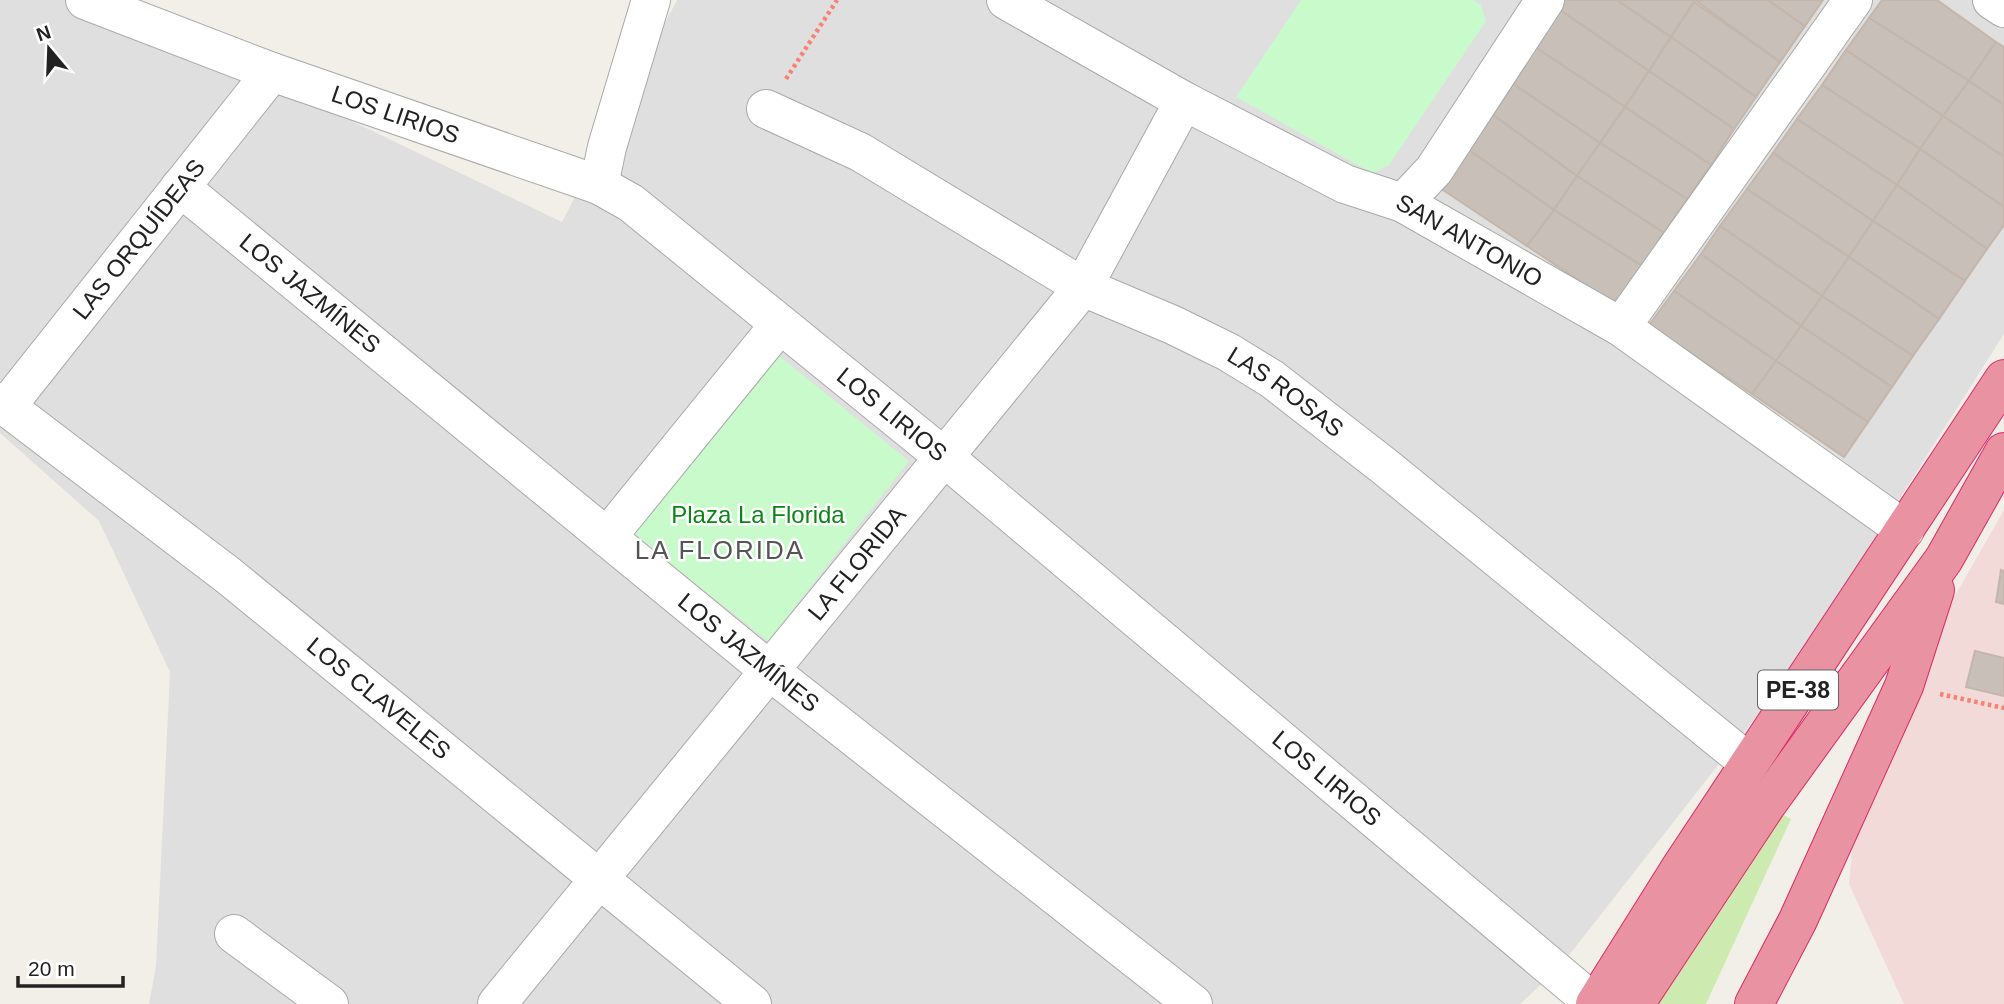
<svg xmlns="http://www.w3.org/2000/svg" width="2004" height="1004" font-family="Helvetica,sans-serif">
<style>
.residential{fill:#e0dfdf}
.commercial{fill:#f2dad9}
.grass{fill:#cdebb0}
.park{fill:#c8facc}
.building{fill:#c7bfb8;stroke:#c4b6ab;stroke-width:2}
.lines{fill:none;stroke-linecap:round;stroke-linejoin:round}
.minor-casing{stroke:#a9a9a9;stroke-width:40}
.highway-casing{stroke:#dc2a67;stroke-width:40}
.path{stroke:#fa8072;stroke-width:4.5;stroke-dasharray:3.5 3.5;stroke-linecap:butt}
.minor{stroke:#fff;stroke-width:38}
.highway{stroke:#e892a2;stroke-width:38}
.labels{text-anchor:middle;stroke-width:5;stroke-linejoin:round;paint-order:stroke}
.shield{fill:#fff;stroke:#646464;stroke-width:2}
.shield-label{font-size:23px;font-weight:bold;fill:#222}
.street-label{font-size:24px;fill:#222;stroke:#fff}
.park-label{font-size:24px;fill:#0c8416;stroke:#fff}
.neighbourhood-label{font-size:26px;letter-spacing:2px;fill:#555;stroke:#fff}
</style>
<rect width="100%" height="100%" fill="#f2efe9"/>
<polygon class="residential" points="0,0 99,0 562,222 677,0 2004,0 2004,334 1784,681 1559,968 1520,1004 149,1004 156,966 170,672 99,521 0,433"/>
<polygon class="commercial" points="2004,510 2004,1004 1904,1004 1849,884 1855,816 1928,643"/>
<polygon class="grass" points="1770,808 1791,819 1706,1004 1652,1004"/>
<g class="park">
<polygon points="1301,0 1473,0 1481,5 1486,21 1389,165 1372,173 1236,97"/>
<polygon points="778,355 909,461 768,641 633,534"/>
</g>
<g class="building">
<polygon points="1562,0 1617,0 1671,37 1649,71 1557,8"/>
<polygon points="1617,0 1692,0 1694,2 1671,37"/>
<polygon points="1695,0 1768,0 1805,26 1780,62"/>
<polygon points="1768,0 1823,0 1805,26"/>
<polygon points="1882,0 1937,0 1996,42 1969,81 1869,18"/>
<polygon points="1694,2 1780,62 1756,97 1671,37"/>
<polygon points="1557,8 1649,71 1625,107 1532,45"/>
<polygon points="1869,18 1969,81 1943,116 1846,50"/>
<polygon points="1671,37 1756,97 1734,129 1649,71"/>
<polygon points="1996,42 2004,47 2004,105 1969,81"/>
<polygon points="1532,45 1625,107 1600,143 1509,81"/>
<polygon points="1846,50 1943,116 1920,149 1822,85"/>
<polygon points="1649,71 1734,129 1711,165 1625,107"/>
<polygon points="1509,81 1600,143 1577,176 1489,112"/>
<polygon points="1969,81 2004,105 2004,157 1943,116"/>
<polygon points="1822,85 1920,149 1897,185 1797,119"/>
<polygon points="1625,107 1711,165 1687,199 1600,143"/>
<polygon points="1489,112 1577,176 1554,210 1466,148"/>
<polygon points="1943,116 2004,157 2004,207 1920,149"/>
<polygon points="1797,119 1897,185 1873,221 1773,153"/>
<polygon points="1600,143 1687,199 1664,233 1577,176"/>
<polygon points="1466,148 1554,210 1527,246 1440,188"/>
<polygon points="1920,149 2004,207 2004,225 1987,249 1897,185"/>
<polygon points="1773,153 1873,221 1849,257 1747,189"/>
<polygon points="1577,176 1664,233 1642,266 1554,210"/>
<polygon points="1897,185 1987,249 1965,281 1873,221"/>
<polygon points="1747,189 1849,257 1822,296 1720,226"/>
<polygon points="1554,210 1642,266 1616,305 1527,246"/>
<polygon points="1873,221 1965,281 1939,319 1849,257"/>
<polygon points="1720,226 1822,296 1801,326 1701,254"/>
<polygon points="1701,254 1801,326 1776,361 1674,291"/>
<polygon points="1849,257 1939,319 1913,356 1822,296"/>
<polygon points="1674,291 1776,361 1752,394 1649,325"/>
<polygon points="1822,296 1913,356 1892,387 1801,326"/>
<polygon points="1801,326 1892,387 1868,422 1776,361"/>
<polygon points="1776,361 1868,422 1844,457 1752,394"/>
<polygon points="2001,570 2004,571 2004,604 1996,602"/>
<polygon points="1975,651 2004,658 2004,696 1966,687"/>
</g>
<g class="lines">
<defs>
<g id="minor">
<path id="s1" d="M85,0L272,72L599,185L631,203L944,457L1595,1004"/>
<path id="s2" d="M1006,0L1184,101L1345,184L1403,203L1621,327L1905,530"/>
<polyline points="1992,0 2004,8"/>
<path id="s3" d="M766,109L860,152L1083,287L1173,325L1228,352L1272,379L1384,466L1749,763"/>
<polyline points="599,185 607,147 651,0"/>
<path id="s4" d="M180,187L770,671L1193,1004"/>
<polyline points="1403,203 1434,170 1545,0"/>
<polyline points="1621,327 1853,0"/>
<path id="s5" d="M0,402L229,576L752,1004"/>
<path id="s6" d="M6,407L272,72"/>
<polyline points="607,537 780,324"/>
<polyline points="234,934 329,1004"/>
<path id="s7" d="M497,1004L1083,287L1184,101"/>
</g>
<g id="highway">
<polyline points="1595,1004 1679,870 2004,379"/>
<polyline points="1635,1004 1767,804 1944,559 2004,452"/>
<polyline points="1754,1004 1798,920 1904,686 1935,590"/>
</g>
</defs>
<use href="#minor" class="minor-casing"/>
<use href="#highway" class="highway-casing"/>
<g class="path">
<polyline points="786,79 837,0"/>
<polyline points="1940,694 2004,708"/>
</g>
<use href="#minor" class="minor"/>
<use href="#highway" class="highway"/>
</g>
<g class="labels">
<rect class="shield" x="1758" y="670.5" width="80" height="39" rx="5"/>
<g class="shield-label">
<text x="1798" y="698">PE-38</text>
</g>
<g class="street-label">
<text dy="8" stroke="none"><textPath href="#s1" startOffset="331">LOS LIRIOS</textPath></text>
<text dy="8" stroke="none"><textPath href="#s6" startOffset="214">LAS ORQUÍDEAS</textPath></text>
<text dy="8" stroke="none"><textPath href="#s2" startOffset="523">SAN ANTONIO</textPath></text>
<text dy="8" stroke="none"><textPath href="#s4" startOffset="168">LOS JAZMÍNES</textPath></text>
<text dy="8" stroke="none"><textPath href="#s3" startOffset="593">LAS ROSAS</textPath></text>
<text dy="8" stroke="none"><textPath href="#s1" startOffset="919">LOS LIRIOS</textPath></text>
<text dy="8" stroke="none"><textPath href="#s7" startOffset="569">LA FLORIDA</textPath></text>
<text dy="8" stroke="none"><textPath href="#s4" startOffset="735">LOS JAZMÍNES</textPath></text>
<text dy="8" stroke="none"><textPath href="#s5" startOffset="481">LOS CLAVELES</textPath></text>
<text dy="8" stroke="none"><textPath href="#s1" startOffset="1486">LOS LIRIOS</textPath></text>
</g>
<g class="park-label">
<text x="758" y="523">Plaza La Florida</text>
</g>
<g class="neighbourhood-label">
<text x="720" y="559">LA FLORIDA</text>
</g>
</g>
<g transform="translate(49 49) rotate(341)" stroke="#ffffff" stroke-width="5" paint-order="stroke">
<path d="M0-5L12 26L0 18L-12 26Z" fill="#222222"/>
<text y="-10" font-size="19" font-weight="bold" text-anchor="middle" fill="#222222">N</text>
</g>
<path d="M18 976v10h105v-10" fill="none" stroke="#222222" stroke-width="3.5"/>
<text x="28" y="976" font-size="21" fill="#222222" stroke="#ffffff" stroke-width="5" paint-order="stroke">20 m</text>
</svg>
